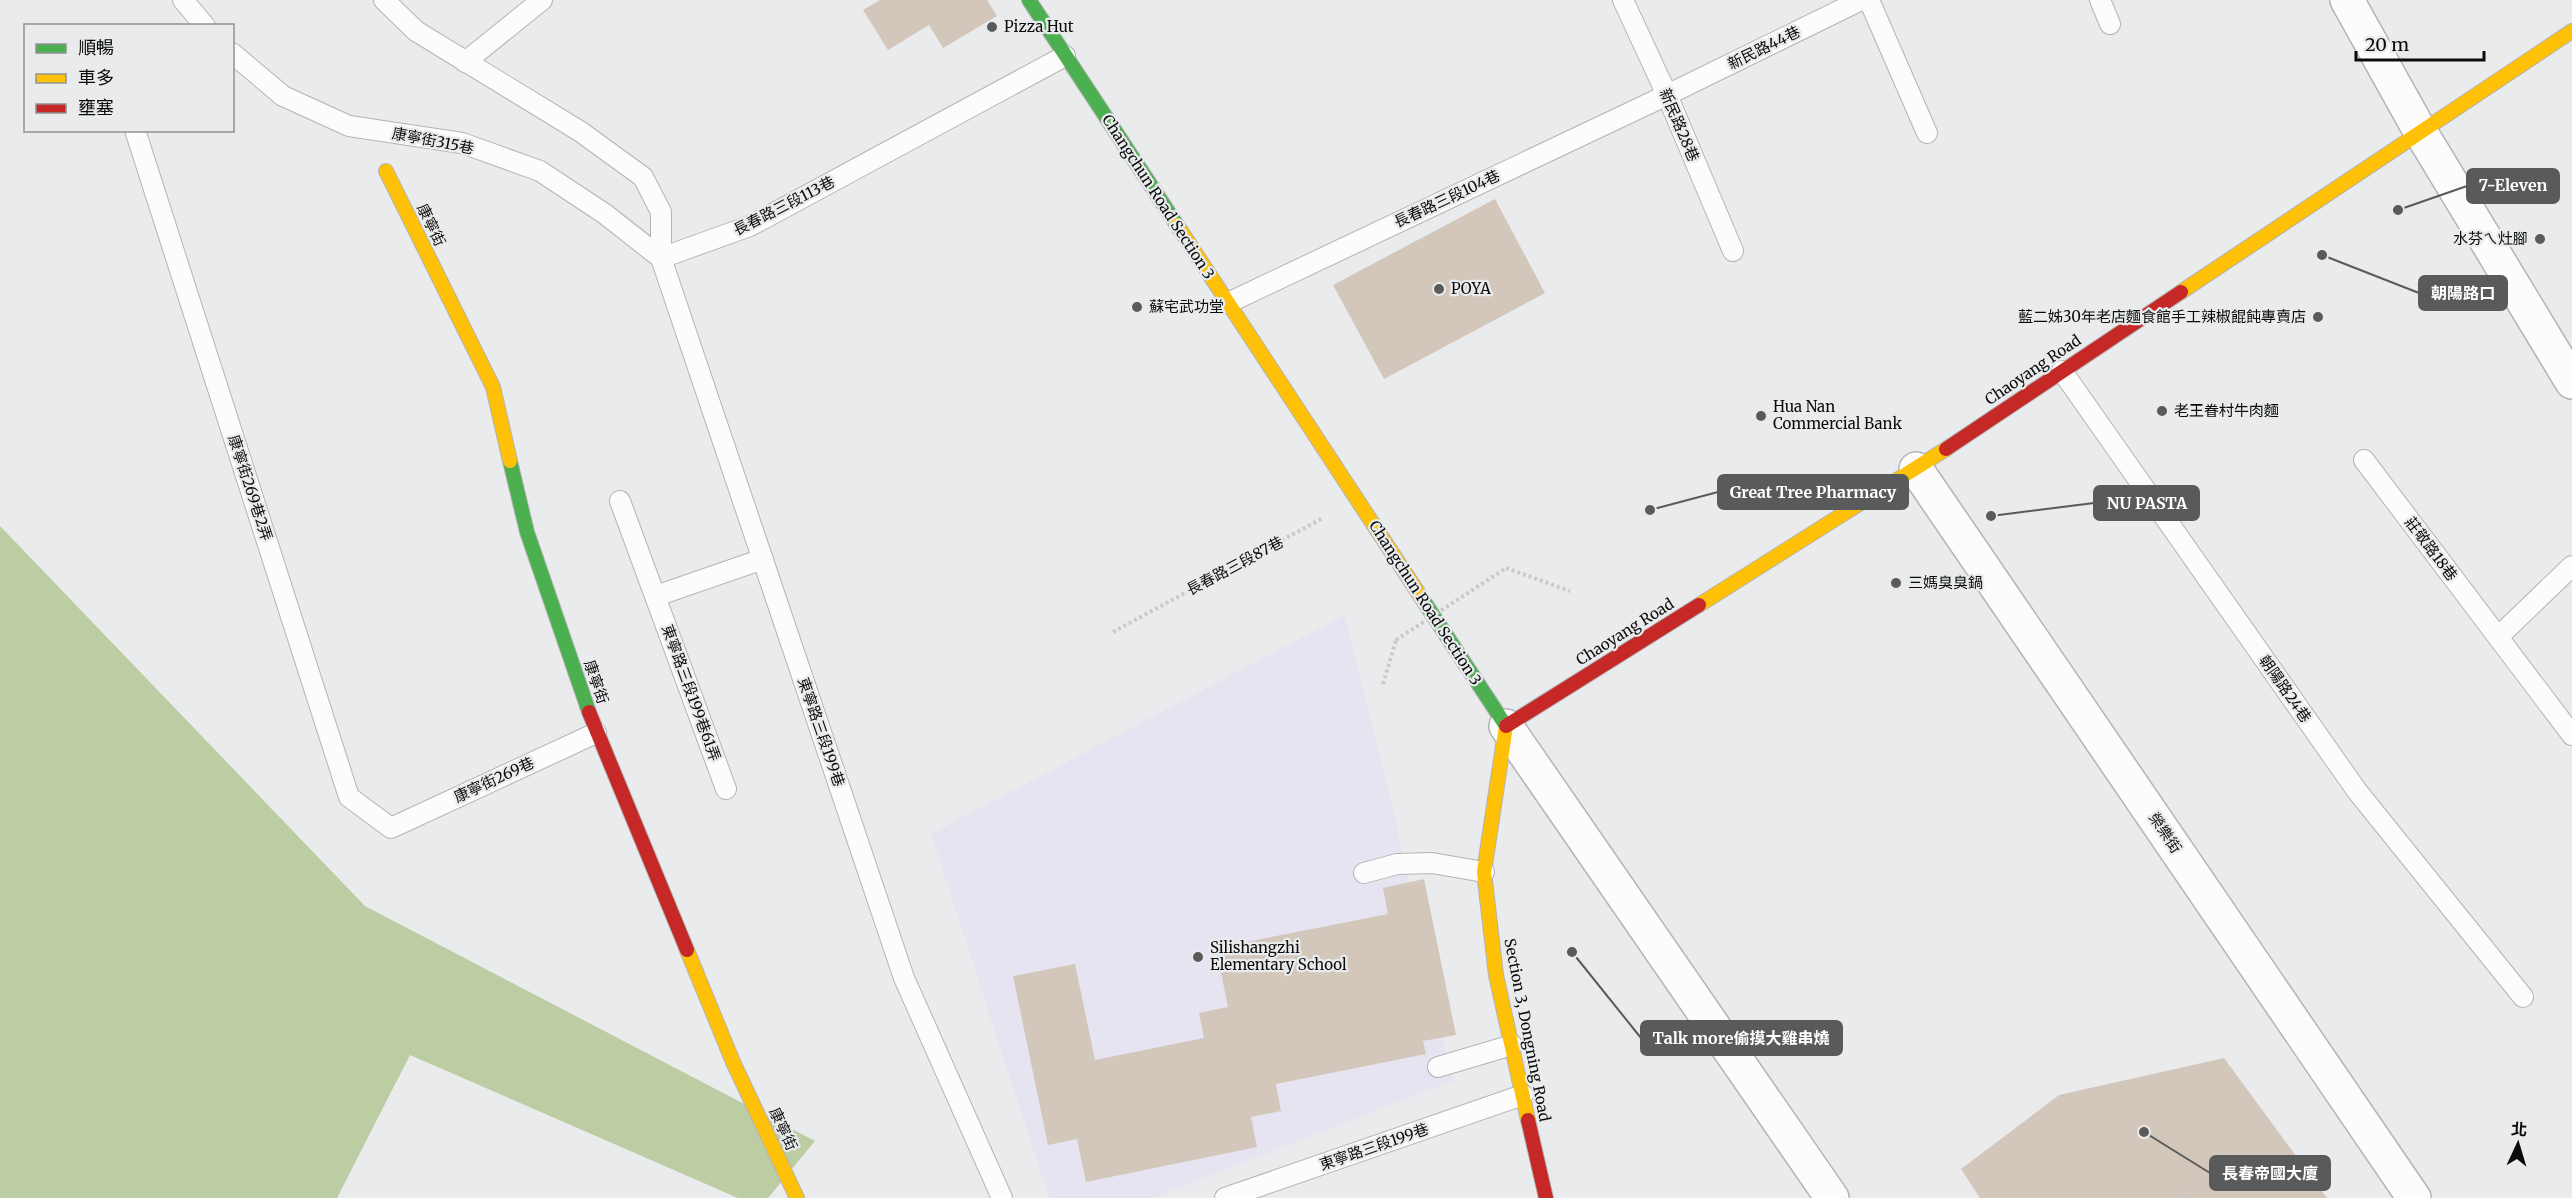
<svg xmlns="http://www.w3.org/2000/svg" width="2572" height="1198" font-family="Merriweather,'Noto Sans TC',serif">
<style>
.education{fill:#e5e4f0}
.forest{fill:#bdcda3}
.building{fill:#d3c7bc}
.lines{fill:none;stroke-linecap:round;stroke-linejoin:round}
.lane-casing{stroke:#b3b4b4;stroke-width:22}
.street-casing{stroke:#b3b4b4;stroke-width:36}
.fast-casing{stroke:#b3b4b4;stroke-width:16}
.slow-casing{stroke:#b3b4b4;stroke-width:16}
.jam-casing{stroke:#b3b4b4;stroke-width:16}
.path{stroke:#c9caca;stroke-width:4;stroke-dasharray:3 3;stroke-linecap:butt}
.lane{stroke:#fcfcfc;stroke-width:20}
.street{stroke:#fcfcfc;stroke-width:33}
.fast{stroke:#4caf50;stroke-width:14}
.slow{stroke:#ffc107;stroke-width:14}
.jam{stroke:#c62828;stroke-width:14}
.path-bridge{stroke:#c9caca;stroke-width:4;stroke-dasharray:3 3;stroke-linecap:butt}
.poi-dot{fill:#595a5a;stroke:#e9ebed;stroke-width:2}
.labels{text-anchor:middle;stroke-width:4.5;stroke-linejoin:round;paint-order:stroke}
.poi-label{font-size:15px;fill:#0b0c0c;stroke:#e9ebed;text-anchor:start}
.street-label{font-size:15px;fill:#0b0c0c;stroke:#e9ebed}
.leader{fill:none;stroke:#595a5a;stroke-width:2}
.callout-dot{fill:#595a5a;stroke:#e9ebed;stroke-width:2}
.callout{fill:#595a5a;stroke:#595a5a;stroke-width:2}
.callout-label{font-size:16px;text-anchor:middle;font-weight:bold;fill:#fff}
</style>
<rect width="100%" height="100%" fill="#eaebec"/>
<polygon class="education" points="1345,615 1393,809 1452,1081 1152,1198 1049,1198 931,834"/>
<polygon class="forest" points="0,526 365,906 815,1141 768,1198 738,1198 410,1055 337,1198 0,1198"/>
<g class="building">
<polygon points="880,0 987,0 997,16 943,48 929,25 888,50 863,10"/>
<polygon points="1495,199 1545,293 1384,379 1333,285"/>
<polygon points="1424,879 1456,1035 1423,1041 1426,1054 1276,1084 1281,1111 1251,1117 1257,1147 1086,1182 1077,1139 1048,1145 1013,976 1075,964 1095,1060 1204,1038 1199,1013 1228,1007 1216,948 1388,914 1383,888"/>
<polygon points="2224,1058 2327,1198 1980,1198 1961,1169 2059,1095"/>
</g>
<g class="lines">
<defs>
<g id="lane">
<polyline points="183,0 205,26"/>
<polyline points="384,0 416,31 581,132 643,177 661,212 661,258 904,978 1002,1198"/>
<polyline points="1623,0 1667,95 1733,251"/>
<polyline points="1869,0 1927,133"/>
<polyline points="2100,0 2110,24"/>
<polyline points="232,53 283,96 349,126 462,143 540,171 605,214 661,258"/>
<polyline points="465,62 542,0"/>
<polyline points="135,130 349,797 391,828 596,733"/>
<polyline points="661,258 750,226 1065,56"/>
<polyline points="1228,303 1667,95 1861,0"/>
<polyline points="2062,371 2357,791 2523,997"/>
<polyline points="2364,460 2572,735"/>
<polyline points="620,501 726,789"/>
<polyline points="656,596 763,559"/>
<polyline points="2498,637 2572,566"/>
<polyline points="1364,873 1397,864 1432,863 1484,872"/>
<polyline points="1438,1067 1512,1045"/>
<polyline points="1225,1198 1523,1095"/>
</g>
<g id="street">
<polyline points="2347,0 2420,131 2572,382"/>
<polyline points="1916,469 2414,1198"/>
<polyline points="1506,726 1832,1198"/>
</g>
<g id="fast">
<polyline points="1029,0 1177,225"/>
<polyline points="510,461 527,532 589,712"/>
<polyline points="1421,597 1506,726"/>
</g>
<g id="slow">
<polyline points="386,171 493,387 510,461"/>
<polyline points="1177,225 1421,597"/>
<polyline points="2181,292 2572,31"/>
<polyline points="1699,605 1946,449"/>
<polyline points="1506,726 1484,872 1496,975 1528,1120"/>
<polyline points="687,950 733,1062 797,1198"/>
</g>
<g id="jam">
<polyline points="1946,449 2181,292"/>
<polyline points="589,712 687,950"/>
<polyline points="1506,726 1699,605"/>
<polyline points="1528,1120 1546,1198"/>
</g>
</defs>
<use href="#lane" class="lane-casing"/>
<use href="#street" class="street-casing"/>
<use href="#fast" class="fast-casing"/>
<use href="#slow" class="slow-casing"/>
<use href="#jam" class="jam-casing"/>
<g class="path">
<polyline points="1506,568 1570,591"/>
<polyline points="1113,632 1323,518"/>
<polyline points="1383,684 1396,640"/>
<polyline points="2179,1198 2207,1179"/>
</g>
<use href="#lane" class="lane"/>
<use href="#street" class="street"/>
<use href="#fast" class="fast"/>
<use href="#slow" class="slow"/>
<use href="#jam" class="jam"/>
<polyline class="path-bridge" points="1396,640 1506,568"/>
</g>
<g class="poi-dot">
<circle cx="992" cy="27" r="6"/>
<circle cx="2540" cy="239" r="6"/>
<circle cx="1439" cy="289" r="6"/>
<circle cx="1137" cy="307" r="6"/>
<circle cx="2318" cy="317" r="6"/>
<circle cx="2162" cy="411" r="6"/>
<circle cx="1761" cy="416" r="6"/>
<circle cx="1896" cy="583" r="6"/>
<circle cx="1198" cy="957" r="6"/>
</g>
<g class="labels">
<g class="poi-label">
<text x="1004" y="32">Pizza Hut</text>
<text x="2528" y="244" text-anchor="end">水芬ㄟ灶腳</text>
<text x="1451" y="294">POYA</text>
<text x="1149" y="312">蘇宅武功堂</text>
<text x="2306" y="322" text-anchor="end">藍二姊30年老店麵食館手工辣椒餛飩專賣店</text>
<text x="1773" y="412">Hua Nan<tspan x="1773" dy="17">Commercial Bank</tspan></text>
<text x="2174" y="416">老王眷村牛肉麵</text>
<text x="1908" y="588">三媽臭臭鍋</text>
<text x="1210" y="953">Silishangzhi<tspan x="1210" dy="17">Elementary School</tspan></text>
</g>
<g class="street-label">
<text transform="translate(1764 48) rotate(-26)" y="5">新民路44巷</text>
<text transform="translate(1679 125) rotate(67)" y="5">新民路28巷</text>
<text transform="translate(433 141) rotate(11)" y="5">康寧街315巷</text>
<text transform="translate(1158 197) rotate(57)" y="5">Changchun Road Section 3</text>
<text transform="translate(1447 199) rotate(-25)" y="5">長春路三段104巷</text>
<text transform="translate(784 206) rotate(-27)" y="5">長春路三段113巷</text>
<text transform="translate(431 225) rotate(64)" y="5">康寧街</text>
<text transform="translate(2033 370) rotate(-34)" y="5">Chaoyang Road</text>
<text transform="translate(250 488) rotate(72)" y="5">康寧街269巷2弄</text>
<text transform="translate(2431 549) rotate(53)" y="5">莊敬路18巷</text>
<text transform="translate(1235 566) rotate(-28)" y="5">長春路三段87巷</text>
<text transform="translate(1425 603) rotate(57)" y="5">Changchun Road Section 3</text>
<text transform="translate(1625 632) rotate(-32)" y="5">Chaoyang Road</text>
<text transform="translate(596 682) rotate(71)" y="5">康寧街</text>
<text transform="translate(2285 689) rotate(55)" y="5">朝陽路24巷</text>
<text transform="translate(691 693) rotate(70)" y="5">東寧路三段199巷61弄</text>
<text transform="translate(821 732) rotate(71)" y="5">東寧路三段199巷</text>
<text transform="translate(494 780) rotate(-25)" y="5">康寧街269巷</text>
<text transform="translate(2165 833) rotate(56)" y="5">榮樂街</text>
<text transform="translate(1527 1030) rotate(79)" y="5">Section 3, Dongning Road</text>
<text transform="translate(783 1129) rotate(65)" y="5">康寧街</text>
<text transform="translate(1374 1147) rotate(-19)" y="5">東寧路三段199巷</text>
</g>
</g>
<path class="leader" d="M2398 210L2467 186M2322 255L2419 293M1650 510L1718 492M1991 516L2094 503M1572 952L1641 1038M2144 1132L2210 1173"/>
<g class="callout-dot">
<circle cx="2398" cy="210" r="6"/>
<circle cx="2322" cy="255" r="6"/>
<circle cx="1650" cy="510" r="6"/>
<circle cx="1991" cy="516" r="6"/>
<circle cx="1572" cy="952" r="6"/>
<circle cx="2144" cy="1132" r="6"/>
</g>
<g class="callout">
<rect x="2467" y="169" width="92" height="34" rx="6"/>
<rect x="2419" y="276" width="88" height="34" rx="6"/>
<rect x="1718" y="475" width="190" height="34" rx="6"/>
<rect x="2094" y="486" width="105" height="34" rx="6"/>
<rect x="1641" y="1021" width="201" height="34" rx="6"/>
<rect x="2210" y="1156" width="120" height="34" rx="6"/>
</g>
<g class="callout-label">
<text x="2513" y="191">7-Eleven</text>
<text x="2463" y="299">朝陽路口</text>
<text x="1813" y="498">Great Tree Pharmacy</text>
<text x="2147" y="509">NU PASTA</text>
<text x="1741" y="1044">Talk more偷摸大雞串燒</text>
<text x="2270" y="1179">長春帝國大廈</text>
</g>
<rect x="24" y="24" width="210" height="108" fill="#e9ebed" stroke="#909293" stroke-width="1.5"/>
<rect x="36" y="44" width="30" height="9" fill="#4caf50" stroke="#909293" stroke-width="1.5"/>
<text x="78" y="54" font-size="18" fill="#0b0c0c">順暢</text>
<rect x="36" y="74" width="30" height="9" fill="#ffc107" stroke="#909293" stroke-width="1.5"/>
<text x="78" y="84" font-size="18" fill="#0b0c0c">車多</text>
<rect x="36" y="104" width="30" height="9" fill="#c62828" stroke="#909293" stroke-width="1.5"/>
<text x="78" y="114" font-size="18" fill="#0b0c0c">壅塞</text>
<g transform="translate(2518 1144) rotate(4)" stroke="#e9ebed" stroke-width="4.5" paint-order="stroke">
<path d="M0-4.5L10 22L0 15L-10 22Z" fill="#0b0c0c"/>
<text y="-9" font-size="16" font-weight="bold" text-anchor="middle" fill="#0b0c0c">北</text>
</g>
<path d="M2356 51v9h128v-9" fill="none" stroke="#0b0c0c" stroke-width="3"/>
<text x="2365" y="51" font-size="18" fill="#0b0c0c" stroke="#e9ebed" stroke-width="4.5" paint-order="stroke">20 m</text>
</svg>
